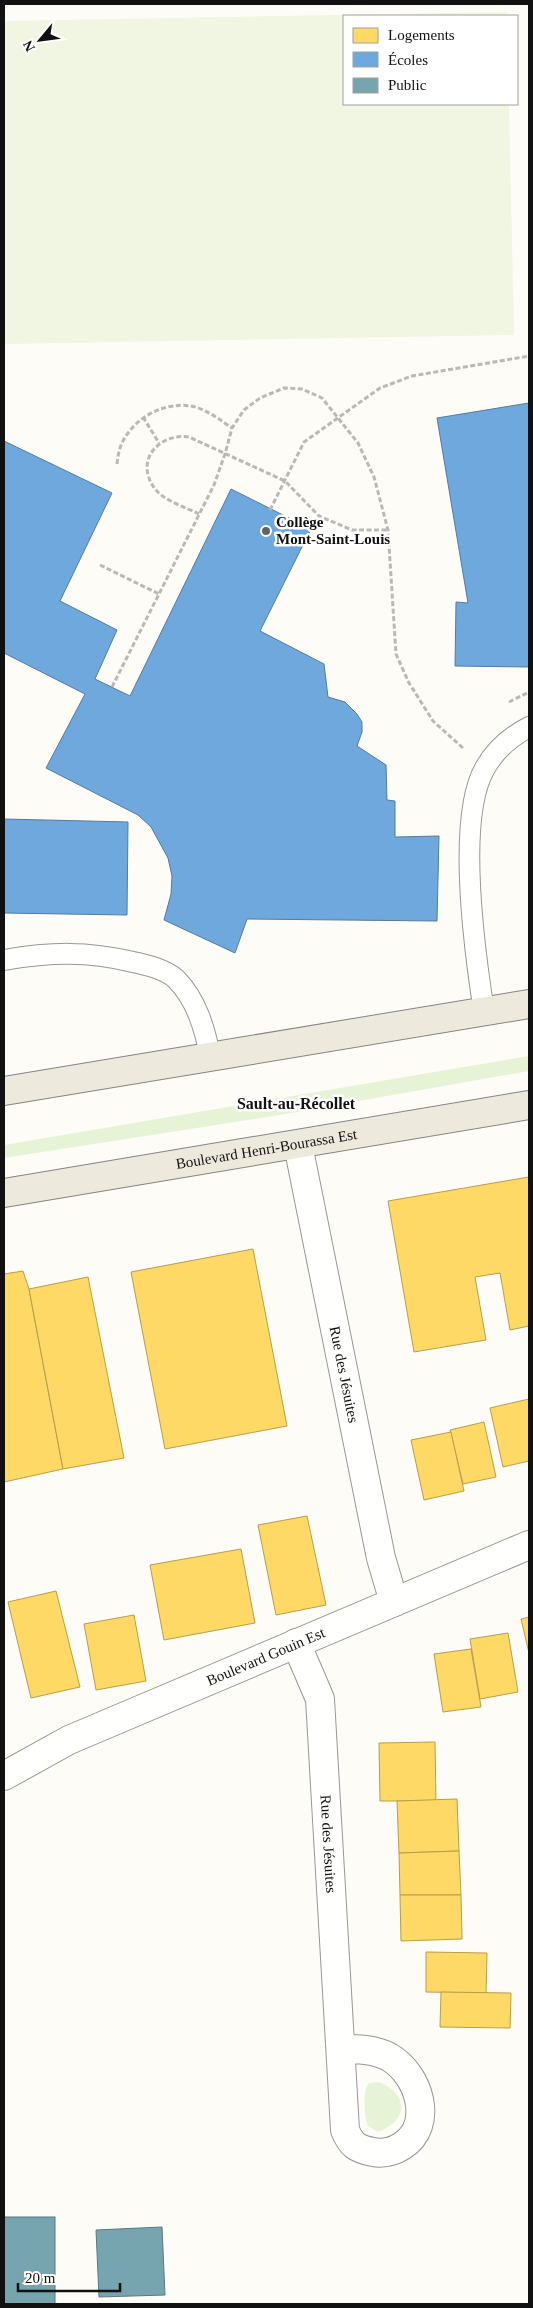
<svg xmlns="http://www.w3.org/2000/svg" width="533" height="2308" font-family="'Times New Roman',serif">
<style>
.green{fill:#e7f3d7}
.pitch{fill:#f0f6e1}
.homes{fill:#ffd966;stroke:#b89d4c}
.schools{fill:#6fa8dc;stroke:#537b9f}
.public{fill:#76a5af;stroke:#587980}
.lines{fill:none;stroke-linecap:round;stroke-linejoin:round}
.service-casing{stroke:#979795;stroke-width:22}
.minor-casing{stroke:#979795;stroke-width:30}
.tertiary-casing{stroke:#979795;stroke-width:30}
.primary-casing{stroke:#858482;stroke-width:30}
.path{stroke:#b9b9b8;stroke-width:3;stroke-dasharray:5 2.5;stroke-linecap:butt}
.service{stroke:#fffffe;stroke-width:20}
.minor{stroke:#fffffe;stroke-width:28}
.tertiary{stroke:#fffffe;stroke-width:28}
.primary{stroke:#ede9dc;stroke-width:28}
.poi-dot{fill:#646362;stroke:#fff;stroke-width:2}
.labels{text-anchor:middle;stroke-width:5;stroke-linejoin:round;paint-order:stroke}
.poi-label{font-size:15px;font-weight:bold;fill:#111;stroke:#fff;text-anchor:start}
.street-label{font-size:15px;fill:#111;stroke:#fff}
.neighbourhood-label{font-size:16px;font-weight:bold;fill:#111;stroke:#fff}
</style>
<rect width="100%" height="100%" fill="#fdfcf7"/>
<g class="green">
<polygon points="529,1056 529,1071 274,1116 4,1158 4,1145"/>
<path d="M379,2082C409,2095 409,2120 378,2132L368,2126C364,2115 362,2092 369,2083Z"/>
</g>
<polygon class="pitch" points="507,12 507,16 344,16 344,104 509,104 514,335 4,344 4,21"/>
<g class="homes">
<polygon points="529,1177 529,1326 510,1330 500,1273 475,1277 486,1340 414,1352 388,1201"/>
<polygon points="253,1249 287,1426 165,1449 131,1272"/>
<polygon points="23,1271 29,1289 63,1469 4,1482 4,1274"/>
<polygon points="88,1277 124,1458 63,1469 29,1289"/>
<polygon points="529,1399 529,1461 503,1467 490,1408"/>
<polygon points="484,1422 496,1477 463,1484 450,1430"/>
<polygon points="451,1432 464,1491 424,1500 411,1440"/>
<polygon points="307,1516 326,1605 276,1615 258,1525"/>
<polygon points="241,1549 255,1623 164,1640 150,1565"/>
<polygon points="56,1591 80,1687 31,1698 8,1602"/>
<polygon points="134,1615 146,1681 96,1690 84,1624"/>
<polygon points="529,1617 529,1653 521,1619"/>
<polygon points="508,1633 518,1692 480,1699 470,1639"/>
<polygon points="471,1649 481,1707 443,1712 434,1654"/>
<polygon points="435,1742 436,1801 380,1801 379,1743"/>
<polygon points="457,1799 459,1851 399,1853 397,1801"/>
<polygon points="459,1851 461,1895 400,1895 399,1853"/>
<polygon points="400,1895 461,1895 462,1939 401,1941"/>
<polygon points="426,1952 487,1953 486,1993 426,1992"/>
<polygon points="441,1992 511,1993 510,2028 440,2027"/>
</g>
<g class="schools">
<polygon points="529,403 529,667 455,666 456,602 468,603 437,418"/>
<polygon points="4,441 112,493 60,601 117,630 95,679 130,696 231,489 311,529 260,631 324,664 328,697 345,702 357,714 362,722 362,732 357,746 386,765 387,800 395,801 395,837 439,836 437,921 247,919 235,953 164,920 171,894 172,876 168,858 151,827 138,815 46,768 85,694 4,653"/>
<polygon points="4,819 128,822 127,915 4,913"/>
</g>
<g class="public">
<rect x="4" y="2217" width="51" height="87"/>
<polygon points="162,2227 165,2295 99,2297 96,2230"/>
</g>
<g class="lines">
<defs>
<g id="service">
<path d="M4,960C51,952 87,951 133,962C147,965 165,969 176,979C197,1000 205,1030 211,1059"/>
<path d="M484,1012C475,954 456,818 485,768C495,750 512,736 529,727"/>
</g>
<g id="minor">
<path id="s1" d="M298,1145L381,1558L394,1602"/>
<path id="s2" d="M296,1643L320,1699L345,2130C351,2145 357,2149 373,2152C383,2154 394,2151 402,2146C435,2125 419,2074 389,2057C374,2049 357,2049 341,2049"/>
</g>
<g id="tertiary">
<path id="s3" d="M4,1776L69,1740L529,1545"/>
</g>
<g id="primary">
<polyline points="4,1091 529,1004"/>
<path id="s4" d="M4,1193L529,1105"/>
</g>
</defs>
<use href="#service" class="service-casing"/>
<use href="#minor" class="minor-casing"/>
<use href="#tertiary" class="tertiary-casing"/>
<use href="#primary" class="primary-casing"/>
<g class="path">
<polyline points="143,417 159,443"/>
<path d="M117,464C118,456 119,448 123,441C136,417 163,402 191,406C206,409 219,419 232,428"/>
<polyline points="270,510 304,442 380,388 412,376 529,356"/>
<path d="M199,514C185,507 161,500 153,486C135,458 161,433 189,437L285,481L319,516L352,530H388"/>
<polyline points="100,565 159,594"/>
<polyline points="112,687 214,485 225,454 232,428 244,410 260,398 284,388 302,389 322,398 358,443 374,477 388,530 396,654 409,683 433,721 464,749"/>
<polyline points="509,702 529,692"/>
</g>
<use href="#service" class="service"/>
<use href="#minor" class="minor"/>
<use href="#tertiary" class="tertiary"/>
<use href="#primary" class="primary"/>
</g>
<circle class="poi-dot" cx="266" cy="531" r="5"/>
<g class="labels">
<g class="poi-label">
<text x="276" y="527">Collège<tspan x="276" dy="17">Mont-Saint-Louis</tspan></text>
</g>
<g class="street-label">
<text dy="5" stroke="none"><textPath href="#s4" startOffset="266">Boulevard Henri-Bourassa Est</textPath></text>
<text dy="5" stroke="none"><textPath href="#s1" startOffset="234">Rue des Jésuites</textPath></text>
<text dy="5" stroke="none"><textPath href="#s3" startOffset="288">Boulevard Gouin Est</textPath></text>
<text dy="5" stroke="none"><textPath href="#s2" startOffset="206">Rue des Jésuites</textPath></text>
</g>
<g class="neighbourhood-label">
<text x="296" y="1109">Sault-au-Récollet</text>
</g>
</g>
<rect width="533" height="2308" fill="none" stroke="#111111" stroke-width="10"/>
<rect x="343" y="15" width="175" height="90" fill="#ffffff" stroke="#a0a0a0"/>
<rect x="353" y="28" width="25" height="15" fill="#ffd966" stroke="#a0a0a0"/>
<text x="388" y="40" font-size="15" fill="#111111">Logements</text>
<rect x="353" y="52" width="25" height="15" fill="#6fa8dc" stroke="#a0a0a0"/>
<text x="388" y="65" font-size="15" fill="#111111">Écoles</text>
<rect x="353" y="78" width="25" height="15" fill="#76a5af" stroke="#a0a0a0"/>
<text x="388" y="90" font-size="15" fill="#111111">Public</text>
<g transform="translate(40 40) rotate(241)" stroke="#ffffff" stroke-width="4" paint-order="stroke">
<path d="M0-4L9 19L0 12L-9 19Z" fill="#111111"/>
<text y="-8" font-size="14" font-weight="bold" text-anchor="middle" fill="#111111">N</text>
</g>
<path d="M18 2283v8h102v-8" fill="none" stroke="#111111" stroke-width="2.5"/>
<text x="25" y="2283" font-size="15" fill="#111111" stroke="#ffffff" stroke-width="4" paint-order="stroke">20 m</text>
</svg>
